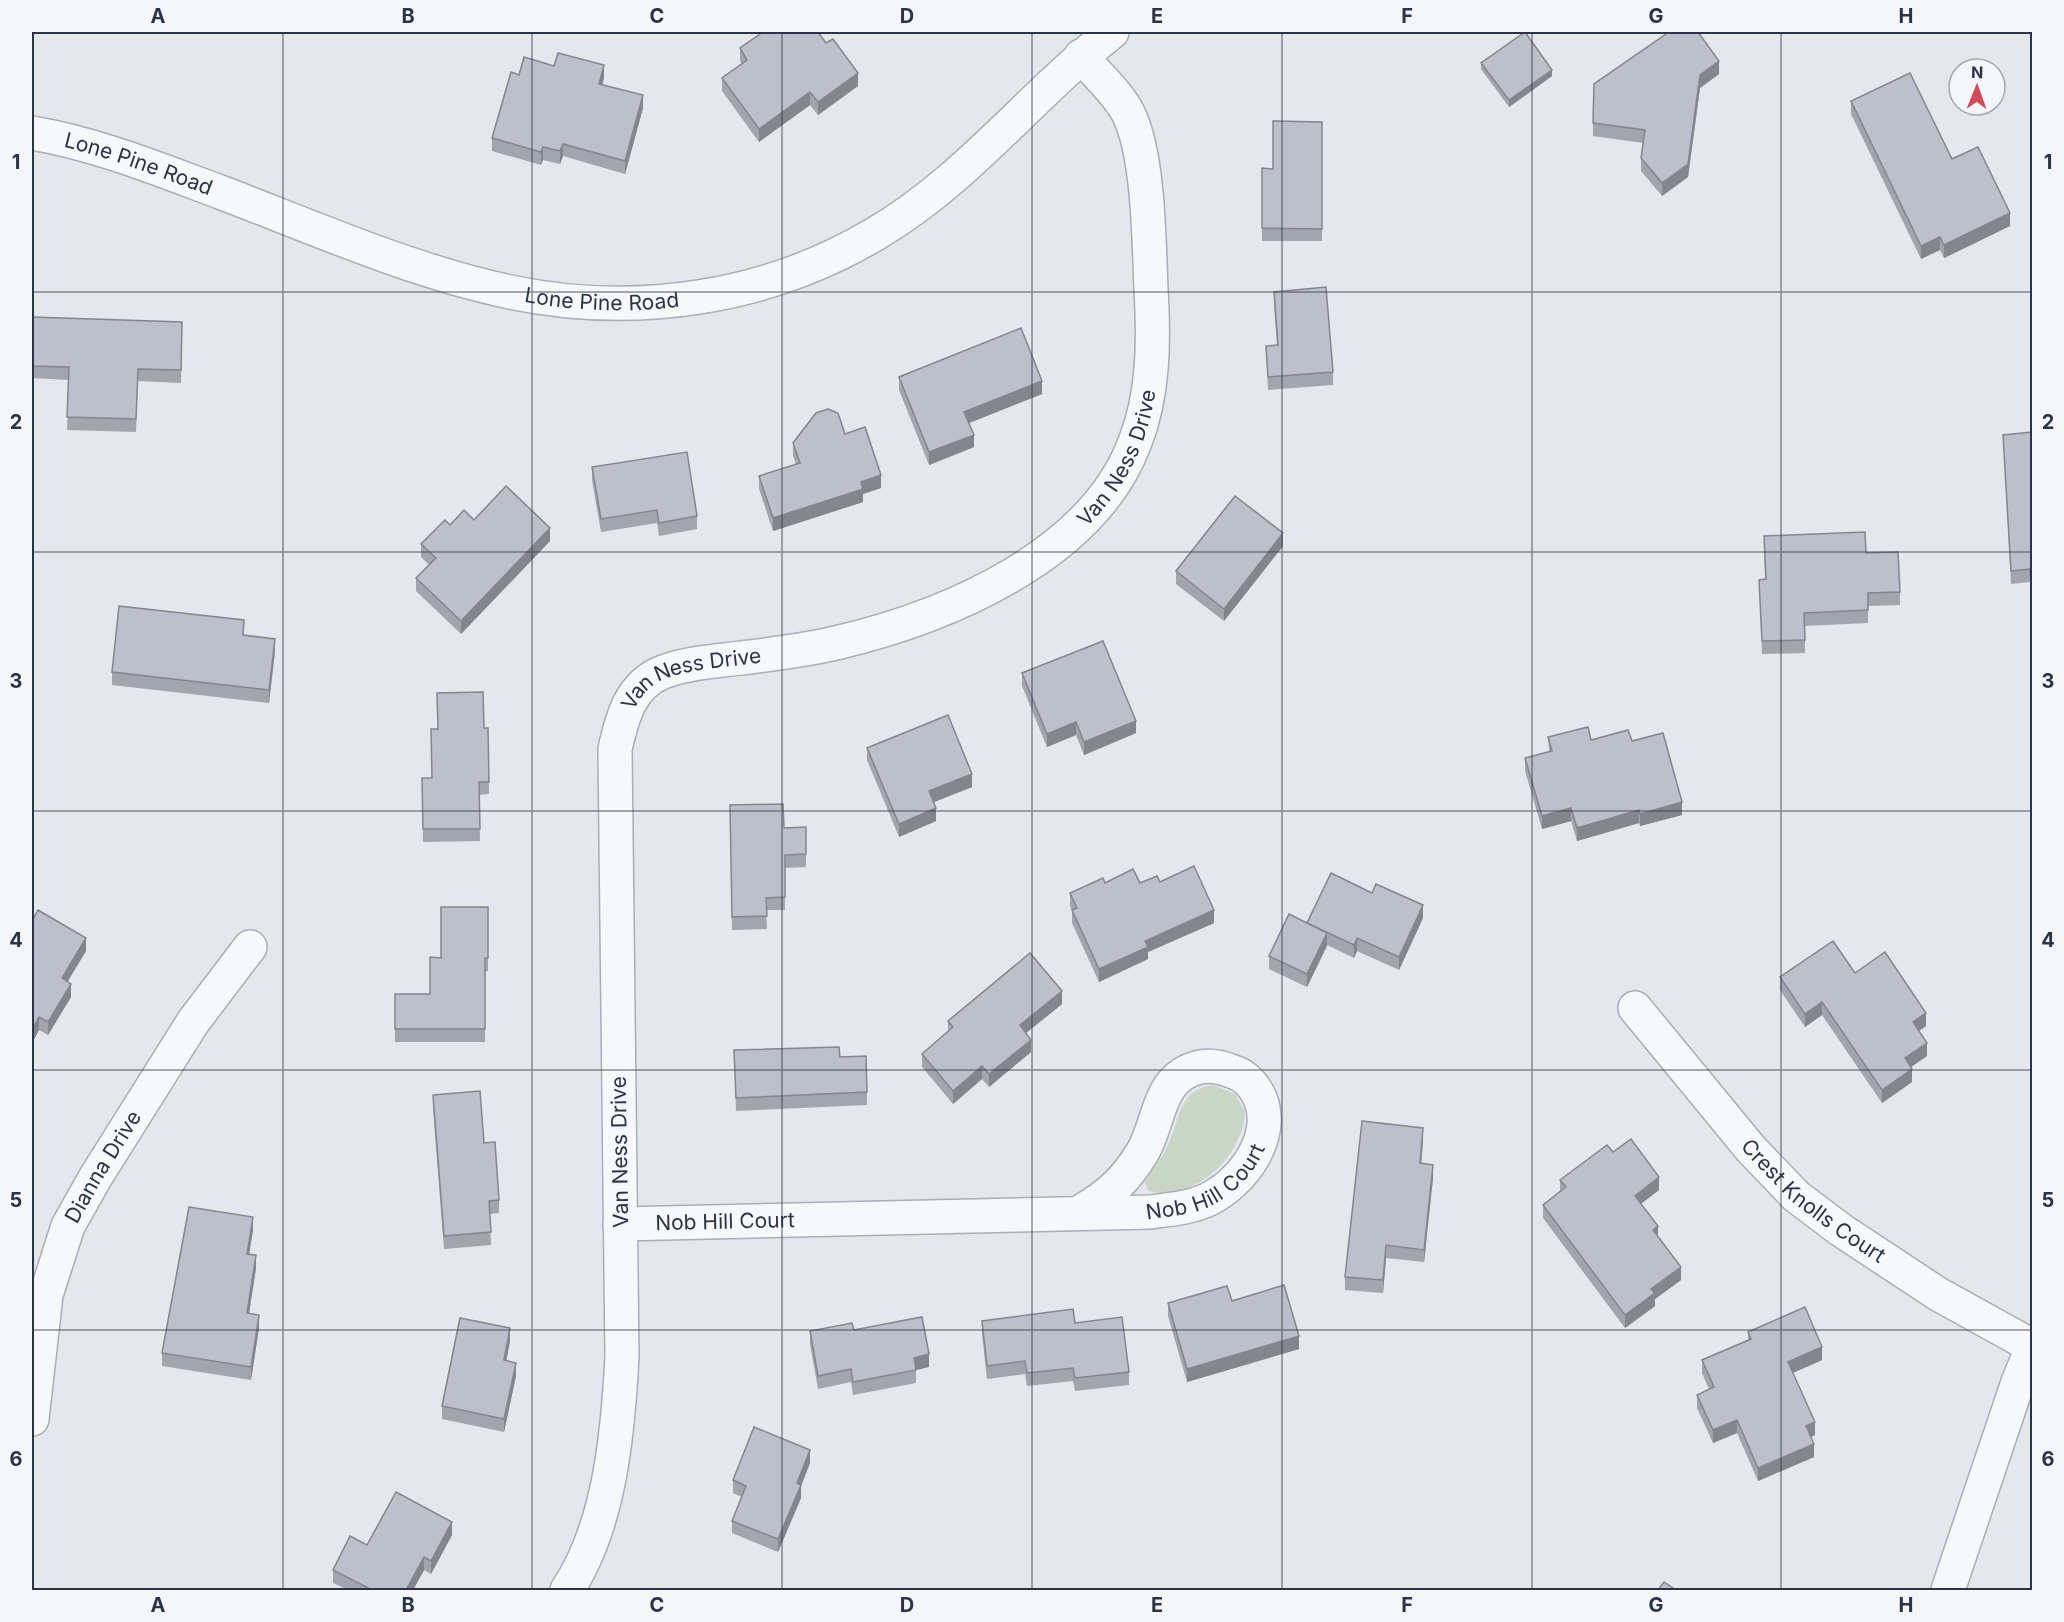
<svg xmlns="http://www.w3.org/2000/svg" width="2064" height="1622" font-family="Inter,sans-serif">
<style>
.green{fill:#c9d6c5}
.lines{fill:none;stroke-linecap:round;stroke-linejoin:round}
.minor-casing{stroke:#a9aeb7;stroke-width:36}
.tertiary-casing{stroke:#a9aeb7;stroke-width:36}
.minor{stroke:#f7f8fa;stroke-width:33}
.tertiary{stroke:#f7f8fa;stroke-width:33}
.wall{fill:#a1a5ae}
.shaded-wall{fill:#83868d}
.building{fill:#bbc0ca;stroke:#83868d;stroke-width:1.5}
.grid{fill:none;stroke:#2b3445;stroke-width:1.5;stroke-opacity:0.55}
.labels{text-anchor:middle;stroke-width:4.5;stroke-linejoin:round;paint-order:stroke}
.street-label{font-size:21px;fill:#2b3445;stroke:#f4f6f9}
.neatline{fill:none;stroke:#2b3445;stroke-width:2}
.grid-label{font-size:20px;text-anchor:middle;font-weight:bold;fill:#2b3445}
</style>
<rect width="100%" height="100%" fill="#e4e7ec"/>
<path class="green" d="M1213,1085L1235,1094L1245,1112C1243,1156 1195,1202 1148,1191L1145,1182C1152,1170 1161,1160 1167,1147C1181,1120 1177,1090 1213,1085Z"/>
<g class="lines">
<defs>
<g id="minor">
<path id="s1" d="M1635,1008L1751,1149L1796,1196L1841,1230L1938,1294L2032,1346"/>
<path id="s2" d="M620,1224L1151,1212C1170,1209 1191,1208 1209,1199C1243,1182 1276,1137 1260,1098C1254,1085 1245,1075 1231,1071C1221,1067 1211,1065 1200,1067C1156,1077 1161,1122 1142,1153C1125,1181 1108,1196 1080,1212"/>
<path id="s3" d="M32,1419L46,1295L68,1226L95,1178L193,1022L250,947"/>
<path id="s4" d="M567,1590C610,1526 618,1432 622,1357L615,749C622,718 630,685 663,672C687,663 716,661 741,658C774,654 808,650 840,642C949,616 1093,555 1135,442C1154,394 1154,340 1151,290C1149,243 1149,154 1128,113C1117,92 1096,74 1081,56"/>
<polyline points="1948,1590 2018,1382 2032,1348"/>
</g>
<g id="tertiary">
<path id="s5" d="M32,133C97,144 158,169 220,192C315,228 411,271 510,292C634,318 766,299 875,234C966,181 1030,96 1112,32"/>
</g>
</defs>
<use href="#minor" class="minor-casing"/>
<use href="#tertiary" class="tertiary-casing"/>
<use href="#minor" class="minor"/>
<use href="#tertiary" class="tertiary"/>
</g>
<g class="wall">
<polygon points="783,33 858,86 818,115 810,105 759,142 722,91 722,78 742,64 740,61 740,48"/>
<polygon points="1481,63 1552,76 1509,107 1481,69"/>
<polygon points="1719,74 1700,88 1688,177 1662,196 1641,171 1641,158 1643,143 1593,136 1593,123"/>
<polygon points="604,78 602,85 643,108 625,174 563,156 560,164 543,160 541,165 492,151 492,138"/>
<polygon points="1851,101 1952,159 2010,226 1944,258 1940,250 1921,259 1851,114"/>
<polygon points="1322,122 1322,241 1262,241 1262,168 1273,169"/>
<polygon points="1274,292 1333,372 1333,385 1268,390 1266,346 1277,345 1274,305"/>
<polygon points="32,317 182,322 181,383 138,381 136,432 67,430 69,380 32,378"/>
<polygon points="899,377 1042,394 969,423 974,447 929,465 899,390"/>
<polygon points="2032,432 2032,598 2031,598 2030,582 2011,584 2003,435"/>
<polygon points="845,434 881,488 863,494 863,502 773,531 759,489 759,476 796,464 793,456 793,443"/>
<polygon points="592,467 697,516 697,529 659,536 657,523 601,532 592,480"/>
<polygon points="474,520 550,541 461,634 416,591 416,578 429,565 421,557 421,544 450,525"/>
<polygon points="1764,536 1866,553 1900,592 1900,605 1868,606 1868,623 1805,626 1805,653 1762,654 1759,580 1765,579"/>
<polygon points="1283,546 1224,621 1176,584 1176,571"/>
<polygon points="244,635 275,651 269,703 112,685 112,672"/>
<polygon points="1022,673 1136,733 1084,755 1076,735 1047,747 1022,686"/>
<polygon points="484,728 489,782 489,794 479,795 480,841 423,842 422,778 431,778"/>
<polygon points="1548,737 1632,741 1682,815 1640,826 1639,823 1577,841 1571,821 1542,829 1525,771 1525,758 1549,751"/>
<polygon points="867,748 972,787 934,802 936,821 899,837 867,760"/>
<polygon points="730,805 784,828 806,827 806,867 785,868 785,910 766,910 767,929 732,930"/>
<polygon points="1160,882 1214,923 1148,952 1148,959 1099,982 1072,923 1072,911 1070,906 1070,893 1140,883"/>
<polygon points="488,907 488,971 485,971 485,1042 395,1042 395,994 430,994 441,958"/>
<polygon points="1423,918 1399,970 1357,951 1354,958 1327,945 1307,987 1269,969 1269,956 1307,923"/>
<polygon points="32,921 86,951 67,982 71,997 48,1035 39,1030 32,1043"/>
<polygon points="1855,973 1926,1026 1919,1031 1927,1056 1911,1067 1912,1082 1882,1103 1822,1015 1805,1027 1780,990 1780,977"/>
<polygon points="1062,1004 1026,1033 1031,1052 989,1087 982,1079 953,1104 922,1067 922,1054 948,1032 948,1021"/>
<polygon points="734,1050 867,1092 867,1105 736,1111"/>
<polygon points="433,1095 484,1143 499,1200 499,1213 490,1214 491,1245 444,1249 433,1108"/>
<polygon points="1423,1141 1421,1164 1433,1178 1424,1262 1386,1258 1383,1293 1345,1290 1345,1277"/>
<polygon points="1613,1152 1659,1190 1641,1204 1681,1280 1655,1299 1655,1306 1625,1328 1543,1218 1543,1205 1560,1191 1560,1180"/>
<polygon points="253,1230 249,1254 256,1268 249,1313 259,1328 251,1380 162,1366 162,1353"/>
<polygon points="1232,1301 1299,1349 1187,1382 1168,1316 1168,1303"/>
<polygon points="982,1321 1075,1323 1129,1372 1129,1385 1075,1391 1073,1381 1027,1386 1025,1374 987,1379 982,1334"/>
<polygon points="854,1330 929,1367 916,1370 916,1383 853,1395 851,1382 818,1389 810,1344 810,1331"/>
<polygon points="1748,1332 1822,1360 1793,1373 1815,1435 1811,1437 1814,1457 1758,1481 1737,1433 1713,1443 1697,1408 1697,1395 1709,1389 1702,1373 1702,1360 1748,1340"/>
<polygon points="510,1341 506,1361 516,1376 504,1432 442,1419 442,1406"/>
<polygon points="810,1463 801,1486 801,1498 778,1552 732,1533 732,1521 742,1497 733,1493 733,1480"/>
<polygon points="452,1535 431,1574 424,1570 413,1590 348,1590 333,1583 333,1570 367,1545"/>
</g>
<g class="shaded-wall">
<polygon points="1719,61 1719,74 1700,88 1688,177 1662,196 1662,183 1700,75"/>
<polygon points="604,65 604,78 599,97 599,84"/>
<polygon points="1552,70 1552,76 1509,107 1509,100"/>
<polygon points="858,73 858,86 818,115 818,102"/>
<polygon points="810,92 810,105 759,142 759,129"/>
<polygon points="643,95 643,108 625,174 625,161"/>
<polygon points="563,144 563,156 560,164 560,151"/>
<polygon points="543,147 543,160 541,165 541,152"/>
<polygon points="2010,213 2010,226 1944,258 1944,245"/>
<polygon points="1940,237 1940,250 1921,259 1921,246"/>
<polygon points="1042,381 1042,394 964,425 964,412"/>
<polygon points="974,435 974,447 929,465 929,452"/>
<polygon points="881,475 881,488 863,494 863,502 773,531 773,518 861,482"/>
<polygon points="550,528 550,541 461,634 461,621"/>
<polygon points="1283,533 1283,546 1224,621 1224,609"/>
<polygon points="275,639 275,651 269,703 269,690"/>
<polygon points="1136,721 1136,733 1084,755 1084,742"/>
<polygon points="1076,722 1076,735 1047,747 1047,734"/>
<polygon points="972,774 972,787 929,804 929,791"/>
<polygon points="1682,802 1682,815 1640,826 1640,814"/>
<polygon points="936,808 936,821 899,837 899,824"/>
<polygon points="1571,808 1571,821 1542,829 1542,816"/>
<polygon points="1639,810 1639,823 1577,841 1577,828"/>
<polygon points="1423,905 1423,918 1399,970 1399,957"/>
<polygon points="1214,910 1214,923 1148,952 1148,959 1099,982 1099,969 1145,941"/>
<polygon points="1327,933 1327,946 1307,987 1307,974"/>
<polygon points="86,938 86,951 62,991 62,978"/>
<polygon points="1357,938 1357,951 1354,958 1354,945"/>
<polygon points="71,984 71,997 48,1035 48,1022"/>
<polygon points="1062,991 1062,1004 1020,1038 1020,1025"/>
<polygon points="1822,1002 1822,1015 1805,1027 1805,1014"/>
<polygon points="1926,1013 1926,1026 1913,1035 1913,1022"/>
<polygon points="39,1017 39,1030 32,1043 32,1030"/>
<polygon points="1031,1040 1031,1052 989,1087 989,1074"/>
<polygon points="1927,1043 1927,1056 1905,1071 1905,1058"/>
<polygon points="982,1066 982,1079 953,1104 953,1091"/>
<polygon points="1912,1069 1912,1082 1882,1103 1882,1090"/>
<polygon points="1423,1128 1423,1141 1420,1176 1420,1163"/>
<polygon points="1433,1165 1433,1178 1424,1262 1424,1250"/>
<polygon points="1659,1177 1659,1190 1635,1208 1635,1196"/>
<polygon points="253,1217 253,1230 247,1267 247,1254"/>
<polygon points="1658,1226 1658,1239 1653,1230"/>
<polygon points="1386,1245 1386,1258 1383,1293 1383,1280"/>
<polygon points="256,1255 256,1268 247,1326 247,1313"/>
<polygon points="1681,1267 1681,1280 1655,1299 1655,1306 1625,1328 1625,1315 1651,1289"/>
<polygon points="259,1315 259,1328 251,1380 251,1367"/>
<polygon points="510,1328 510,1341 504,1373 504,1360"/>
<polygon points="1299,1336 1299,1349 1187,1382 1187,1369"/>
<polygon points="1822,1347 1822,1360 1788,1375 1788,1362"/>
<polygon points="929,1354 929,1367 916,1370 914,1358"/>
<polygon points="516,1363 516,1376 504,1432 504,1419"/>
<polygon points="1737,1420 1737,1433 1713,1443 1713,1430"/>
<polygon points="1815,1422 1815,1435 1806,1439 1806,1426"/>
<polygon points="1814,1444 1814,1457 1758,1481 1758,1468"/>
<polygon points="810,1450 810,1463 801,1486 801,1498 778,1552 778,1539 797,1483"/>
<polygon points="452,1522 452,1535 431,1574 431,1561"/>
<polygon points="424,1557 424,1570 413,1590 406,1590"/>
</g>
<g class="building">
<polygon points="763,32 782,32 783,33 786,32 818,32 826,43 833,39 858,73 818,102 810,92 759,129 722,78 747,60 740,48"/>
<polygon points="1525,32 1552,70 1509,100 1481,63"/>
<polygon points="1669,32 1698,32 1719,61 1700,75 1688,164 1662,183 1641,158 1645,130 1593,123 1594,84"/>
<polygon points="558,53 604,65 599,84 643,95 625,161 563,144 560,151 543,147 541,152 492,138 511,72 519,75 524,57 554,66"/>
<polygon points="1910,73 1952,159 1978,147 2010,213 1944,245 1940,237 1921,246 1851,101"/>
<polygon points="1273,121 1322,122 1322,229 1262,228 1262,168 1273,169"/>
<polygon points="1326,287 1333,372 1268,377 1266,346 1278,345 1274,292"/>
<polygon points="32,317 182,322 181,370 138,369 136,419 67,417 69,367 32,366"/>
<polygon points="1021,328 1042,381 964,412 974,435 929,452 899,377"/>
<polygon points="828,409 838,413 845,434 865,427 881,475 861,482 863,489 773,518 759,476 800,463 793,443 816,413"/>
<polygon points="2032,432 2032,585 2031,585 2030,569 2011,571 2003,435"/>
<polygon points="687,452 697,516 659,523 657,510 601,519 592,467"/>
<polygon points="506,486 550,528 461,621 416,578 436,558 421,544 445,520 450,525 464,510 474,520"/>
<polygon points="1235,496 1283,533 1224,609 1176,571"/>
<polygon points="1865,532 1866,553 1898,552 1900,592 1868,593 1868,610 1804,613 1805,640 1762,641 1759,580 1766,579 1764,536"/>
<polygon points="119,606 244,620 243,635 275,639 269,690 112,672"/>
<polygon points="1103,641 1136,721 1084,742 1076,722 1047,734 1022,673"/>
<polygon points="483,692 484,728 488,728 489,782 479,782 480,829 423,829 422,778 432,778 431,729 438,729 437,693"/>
<polygon points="948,715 972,774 929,791 936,808 899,824 867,748"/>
<polygon points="1588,727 1591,740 1628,730 1632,741 1663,733 1682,802 1640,814 1639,810 1577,828 1571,808 1542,816 1525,758 1552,751 1548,737"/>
<polygon points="783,804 784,828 806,827 806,854 785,855 785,897 766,898 767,916 732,917 730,805"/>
<polygon points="1194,866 1214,910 1145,941 1148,947 1099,969 1072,910 1077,908 1070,893 1103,878 1105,883 1133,869 1140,883 1157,876 1160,882"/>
<polygon points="1331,873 1372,893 1376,884 1423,905 1399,957 1357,938 1354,945 1307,923"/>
<polygon points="441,907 488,907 488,958 485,958 485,1029 395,1029 395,994 430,994 430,957 441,958"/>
<polygon points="38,910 86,938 62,978 71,984 48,1022 39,1017 32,1030 32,921"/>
<polygon points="1289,914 1327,933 1307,974 1269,956"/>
<polygon points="1833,941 1855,973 1885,952 1926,1013 1913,1022 1927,1043 1905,1058 1912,1069 1882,1090 1822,1002 1805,1014 1780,977"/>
<polygon points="1030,953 1062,991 1020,1025 1031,1040 989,1074 982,1066 953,1091 922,1054 953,1027 948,1021"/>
<polygon points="839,1047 840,1057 866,1056 867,1092 736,1098 734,1050"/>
<polygon points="480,1091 484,1143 495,1142 499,1200 489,1201 491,1232 444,1236 433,1095"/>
<polygon points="1362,1121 1423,1128 1420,1163 1433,1165 1424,1250 1386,1245 1383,1280 1345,1277"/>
<polygon points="1631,1139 1659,1177 1635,1196 1658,1226 1653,1230 1681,1267 1651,1289 1655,1293 1625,1315 1543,1205 1566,1187 1560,1180 1607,1145 1613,1152"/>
<polygon points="189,1207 253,1217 247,1254 256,1255 247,1313 259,1315 251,1367 162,1353"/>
<polygon points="1284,1285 1299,1336 1187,1369 1168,1303 1227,1286 1232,1301"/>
<polygon points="1805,1307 1822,1347 1788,1362 1815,1422 1806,1426 1814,1444 1758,1468 1737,1420 1713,1430 1697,1395 1714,1387 1702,1360 1751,1339 1748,1332"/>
<polygon points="1073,1309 1075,1323 1122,1317 1129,1372 1075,1378 1073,1368 1027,1373 1025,1361 987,1366 982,1321"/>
<polygon points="922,1317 929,1354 914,1358 916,1370 853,1382 851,1369 818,1376 810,1331 852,1323 854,1330"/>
<polygon points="460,1318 510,1328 504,1360 516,1363 504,1419 442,1406"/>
<polygon points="754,1427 810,1450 797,1483 801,1485 778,1539 732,1521 746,1486 733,1480"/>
<polygon points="396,1492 452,1522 431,1561 424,1557 406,1590 372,1590 333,1570 350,1536 367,1545"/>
<polygon points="1664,1582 1676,1590 1658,1590"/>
</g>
<path class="grid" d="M283,32V1590M532,32V1590M782,32V1590M1032,32V1590M1282,32V1590M1532,32V1590M1781,32V1590M32,292H2032M32,552H2032M32,811H2032M32,1070H2032M32,1330H2032"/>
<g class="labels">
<g class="street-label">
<text dy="7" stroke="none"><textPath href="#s5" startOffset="111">Lone Pine Road</textPath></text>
<text dy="7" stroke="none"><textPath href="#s5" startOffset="597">Lone Pine Road</textPath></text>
<text dy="7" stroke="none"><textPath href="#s4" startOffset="1473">Van Ness Drive</textPath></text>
<text dy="7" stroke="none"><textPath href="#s4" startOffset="969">Van Ness Drive</textPath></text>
<text transform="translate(620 1152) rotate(-91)" y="7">Van Ness Drive</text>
<text dy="7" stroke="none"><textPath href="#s3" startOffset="266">Dianna Drive</textPath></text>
<text dy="7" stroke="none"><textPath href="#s2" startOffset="596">Nob Hill Court</textPath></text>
<text dy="7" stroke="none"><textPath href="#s1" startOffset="264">Crest Knolls Court</textPath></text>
<text dy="7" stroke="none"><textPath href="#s2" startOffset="105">Nob Hill Court</textPath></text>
</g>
</g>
<rect width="2064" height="1622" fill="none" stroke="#f4f6f9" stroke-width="66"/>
<g transform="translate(1977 87) rotate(1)"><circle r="28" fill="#f4f6f9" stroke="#a4a8b1" stroke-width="1.5"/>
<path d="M0-4.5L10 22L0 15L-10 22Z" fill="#d1495b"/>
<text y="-9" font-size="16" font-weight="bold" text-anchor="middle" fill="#2b3445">N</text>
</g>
<rect x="33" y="33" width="1998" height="1556" class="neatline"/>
<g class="grid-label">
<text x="158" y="23">A</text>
<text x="408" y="23">B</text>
<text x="657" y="23">C</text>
<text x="907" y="23">D</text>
<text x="1157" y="23">E</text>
<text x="1407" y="23">F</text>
<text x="1656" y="23">G</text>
<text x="1906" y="23">H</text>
<text x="16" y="169">1</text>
<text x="2048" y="169">1</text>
<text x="16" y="429">2</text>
<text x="2048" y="429">2</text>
<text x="16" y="688">3</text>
<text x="2048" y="688">3</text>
<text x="16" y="947">4</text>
<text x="2048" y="947">4</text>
<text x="16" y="1207">5</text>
<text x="2048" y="1207">5</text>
<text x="16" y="1466">6</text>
<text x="2048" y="1466">6</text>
<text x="158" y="1612">A</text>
<text x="408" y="1612">B</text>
<text x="657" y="1612">C</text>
<text x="907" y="1612">D</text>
<text x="1157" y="1612">E</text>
<text x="1407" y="1612">F</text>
<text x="1656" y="1612">G</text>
<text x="1906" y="1612">H</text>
</g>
</svg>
